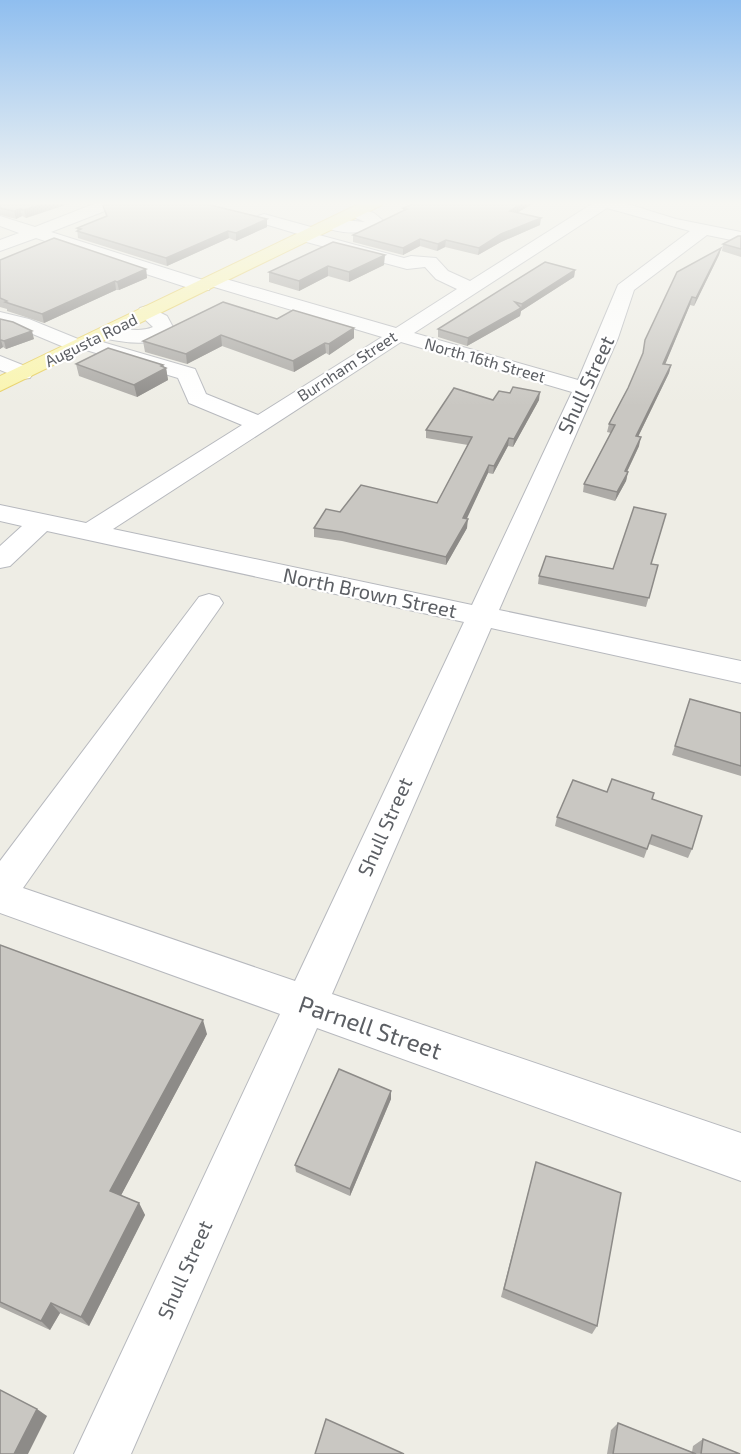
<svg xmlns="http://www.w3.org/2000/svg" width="741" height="1454" font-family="'Exo 2',sans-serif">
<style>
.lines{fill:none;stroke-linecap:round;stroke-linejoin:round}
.minor-casing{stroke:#b7b9be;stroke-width:2}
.major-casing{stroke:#e8d063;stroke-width:2}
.minor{fill:#fff;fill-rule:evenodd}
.major{fill:#faf5ae;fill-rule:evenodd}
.wall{fill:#adaba7}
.shaded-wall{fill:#8d8b88}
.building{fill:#c9c7c2;stroke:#8d8b88;stroke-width:1.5}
.labels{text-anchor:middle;stroke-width:4.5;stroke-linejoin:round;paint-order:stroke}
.far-street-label{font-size:16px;fill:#5c5f64;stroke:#fff}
.street-label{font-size:20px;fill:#5c5f64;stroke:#fff}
.near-street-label{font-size:24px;fill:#5c5f64;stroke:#fff}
</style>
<rect width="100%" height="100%" fill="#eeede5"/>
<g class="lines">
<defs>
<g id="minor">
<path d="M99,202H122L120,205L51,232L203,280L212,275L396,328L457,289L436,279L425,267L407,269L299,240L298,234L258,222L256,219L258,216L264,214L318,229L319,235L404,258L411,256L436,258L448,271L470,281L595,202H621L676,219L741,232V242L707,235L634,290L618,338L499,610L741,661V683L491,628L332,994L741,1133V1181L317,1028L131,1454H74L280,1014L0,913V861L199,597L209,594L219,597L223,603L219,609L23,888L295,981L464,622L47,531L10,566L0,568V546L22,526L0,521V505L86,523L242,425L189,403L178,378L86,350L78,352L71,350L16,327L0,324V312L29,319L78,339H92L195,369L206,394L258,415L382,337L211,286L209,290H195L36,238L0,251V240L19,233L0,226V216L35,227ZM607,208L690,231L618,285L578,380L414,333ZM401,342L572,392L472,605L113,529Z"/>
<path d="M355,207L374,213L386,223C377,235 332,236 323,224L331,219L365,222L349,215L347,212Z"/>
<path d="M147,306L167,316L174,329C159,350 120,342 99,337L96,333L99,329C117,324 135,335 153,327L137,312L140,308Z"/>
<polygon points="0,356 30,368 33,373 30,378 22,379 0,370"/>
</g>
<polygon id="major" points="363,202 384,202 382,205 0,391 0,376"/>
</defs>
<use href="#minor" class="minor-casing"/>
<use href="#major" class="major-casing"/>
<use href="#minor" class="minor"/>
<use href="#major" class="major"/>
</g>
<g class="wall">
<polygon points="0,202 74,202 26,218 22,216 16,219 0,215"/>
<polygon points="418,202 536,202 518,212 540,225 501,242 478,255 445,247 437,251 420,246 403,255 353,242 353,235 403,211 403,208"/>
<polygon points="103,206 267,219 267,227 236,241 229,238 167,266 78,238 77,228 106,216"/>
<polygon points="741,236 741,257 722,251 723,244"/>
<polygon points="333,242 384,265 349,282 328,276 299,291 269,282 269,272"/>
<polygon points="721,248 719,255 694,306 690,305 665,364 671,365 669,373 638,437 639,446 627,472 628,472 626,481 615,501 583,492 584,484 611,433 607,432 609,424 628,388"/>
<polygon points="0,260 146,269 147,278 119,290 116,290 44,323 7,311 7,309 0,307"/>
<polygon points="575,270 574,277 521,311 520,316 467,346 438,337 438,329"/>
<polygon points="0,319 34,339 6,349 3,347 0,349"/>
<polygon points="277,319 354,338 329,355 326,353 294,372 222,346 187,364 145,352 143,341"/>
<polygon points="76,364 163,365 164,367 166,368 168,380 137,397 79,376"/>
<polygon points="493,400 539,400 513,447 508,446 493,474 488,473 466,519 467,528 446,565 342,541 314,537 314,528 340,512 437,503 468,445 426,438 426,430"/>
<polygon points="651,564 658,565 646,607 538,584 539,576 613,569"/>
<polygon points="690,699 741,713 741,776 672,755"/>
<polygon points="607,792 652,799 692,849 688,858 649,844 644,858 555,826 557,817"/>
<polygon points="0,945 207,1034 121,1195 139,1203 145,1215 89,1326 60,1313 50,1330 0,1307"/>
<polygon points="391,1091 391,1099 350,1196 296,1172 295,1165"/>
<polygon points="536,1162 597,1326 592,1334 501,1297"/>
<polygon points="618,1423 692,1452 693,1446 703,1439 740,1454 607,1454 611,1430"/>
</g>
<g class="shaded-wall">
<polygon points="50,202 74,202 26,218 24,210"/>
<polygon points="525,202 536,202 510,217 510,211"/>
<polygon points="20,209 22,216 16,219 14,211"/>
<polygon points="541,218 540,225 501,242 478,255 479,248 501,234"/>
<polygon points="267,219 267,227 236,241 236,233"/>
<polygon points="228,231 229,238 167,266 166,258"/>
<polygon points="420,239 420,246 403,255 403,248"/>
<polygon points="446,240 445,247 437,251 438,244"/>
<polygon points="721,248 719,255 694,306 696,298"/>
<polygon points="385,255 384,265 349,282 349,272"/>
<polygon points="328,266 328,276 299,291 299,281"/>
<polygon points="146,269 147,278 119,290 117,282"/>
<polygon points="575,270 574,277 521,311 520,316 467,346 468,338 521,308 522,304"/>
<polygon points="115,281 116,290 44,323 42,314"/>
<polygon points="692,297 690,305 662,372 663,364"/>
<polygon points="354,328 354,338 329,355 329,344"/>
<polygon points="32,331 34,339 6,349 4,341"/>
<polygon points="221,335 222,346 187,364 186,354"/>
<polygon points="0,340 1,340 3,347 0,349"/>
<polygon points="325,343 326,353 294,372 293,361"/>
<polygon points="163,365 164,369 166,368 168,380 137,397 134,385"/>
<polygon points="671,365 669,373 634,445 636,436"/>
<polygon points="540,392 539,400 513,447 514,439"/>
<polygon points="641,437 639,446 623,480 625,471"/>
<polygon points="509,438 508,446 493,474 494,466"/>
<polygon points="489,465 488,473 463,527 463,518"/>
<polygon points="628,472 626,481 615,501 617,492"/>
<polygon points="468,519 467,528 446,565 446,557"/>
<polygon points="203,1020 207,1034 117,1203 110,1191"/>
<polygon points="391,1091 391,1099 350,1196 350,1189"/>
<polygon points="139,1203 145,1215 89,1326 81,1317"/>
<polygon points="51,1303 60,1313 50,1330 41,1321"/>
<polygon points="37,1409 47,1416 28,1454 14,1454"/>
</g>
<g class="building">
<polygon points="0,202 50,202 24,210 20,209 14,211 0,208"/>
<polygon points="113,202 198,202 267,219 236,233 228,231 166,258 77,231 81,229 77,228 107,216 103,206"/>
<polygon points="418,202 525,202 510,211 541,218 501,234 479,248 446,240 438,244 420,239 403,248 353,235 407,209 403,208"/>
<polygon points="738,236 741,236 741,249 723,244"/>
<polygon points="54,238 146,269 117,282 115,281 42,314 5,302 7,301 0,298 0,260"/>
<polygon points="333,242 385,255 349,272 328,266 299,281 269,272"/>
<polygon points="721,248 696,298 692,297 663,364 671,365 636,436 641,437 625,471 628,472 617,492 584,484 615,425 609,424 628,388 643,353 645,340 677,272"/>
<polygon points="545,262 575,270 522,304 515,302 521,308 468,338 438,329"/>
<polygon points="223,302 277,319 293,310 354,328 329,344 325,343 293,361 221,335 186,354 143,341"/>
<polygon points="0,319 13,322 32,331 4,341 1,340 0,340"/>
<polygon points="108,348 163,365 161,366 166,368 134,385 76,364"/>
<polygon points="513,387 540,392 514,439 509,438 494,466 489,465 463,518 468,519 446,557 342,532 314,528 326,509 340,512 361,485 437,503 472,437 426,430 454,388 493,400 499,391 510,393"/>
<polygon points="634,507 666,514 651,564 658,565 649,598 539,576 546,556 613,569"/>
<polygon points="690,699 741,713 741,766 675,746"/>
<polygon points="612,779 654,793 652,799 702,816 692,849 652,835 647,849 557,817 573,780 607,792"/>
<polygon points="0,945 203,1020 110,1191 139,1203 81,1317 51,1303 41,1321 0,1302"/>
<polygon points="339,1069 391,1091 350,1189 295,1165"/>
<polygon points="536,1162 621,1193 597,1326 504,1289"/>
<polygon points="0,1390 37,1409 14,1454 0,1454"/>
<polygon points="326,1419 404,1454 315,1454"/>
<polygon points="618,1423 696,1454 613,1454"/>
<polygon points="703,1439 740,1454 701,1454"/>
</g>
<linearGradient id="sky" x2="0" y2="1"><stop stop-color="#8fbeef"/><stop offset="0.5" stop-color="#f7f7f3"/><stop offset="1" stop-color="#f7f7f3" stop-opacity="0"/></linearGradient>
<rect width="741" height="406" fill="url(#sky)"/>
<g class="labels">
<g class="far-street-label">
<text transform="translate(91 340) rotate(-26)" y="6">Augusta Road</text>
<text transform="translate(485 360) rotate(16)" y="6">North 16th Street</text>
<text transform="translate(347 366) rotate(-33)" y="6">Burnham Street</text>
</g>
<g class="street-label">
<text transform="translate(586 385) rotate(-65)" y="7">Shull Street</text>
<text transform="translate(370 593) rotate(12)" y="7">North Brown Street</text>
<text transform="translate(385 827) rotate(-66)" y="7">Shull Street</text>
<text transform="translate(185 1270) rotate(-66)" y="7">Shull Street</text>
</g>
<g class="near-street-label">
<text transform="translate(370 1028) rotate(19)" y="8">Parnell Street</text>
</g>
</g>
</svg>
